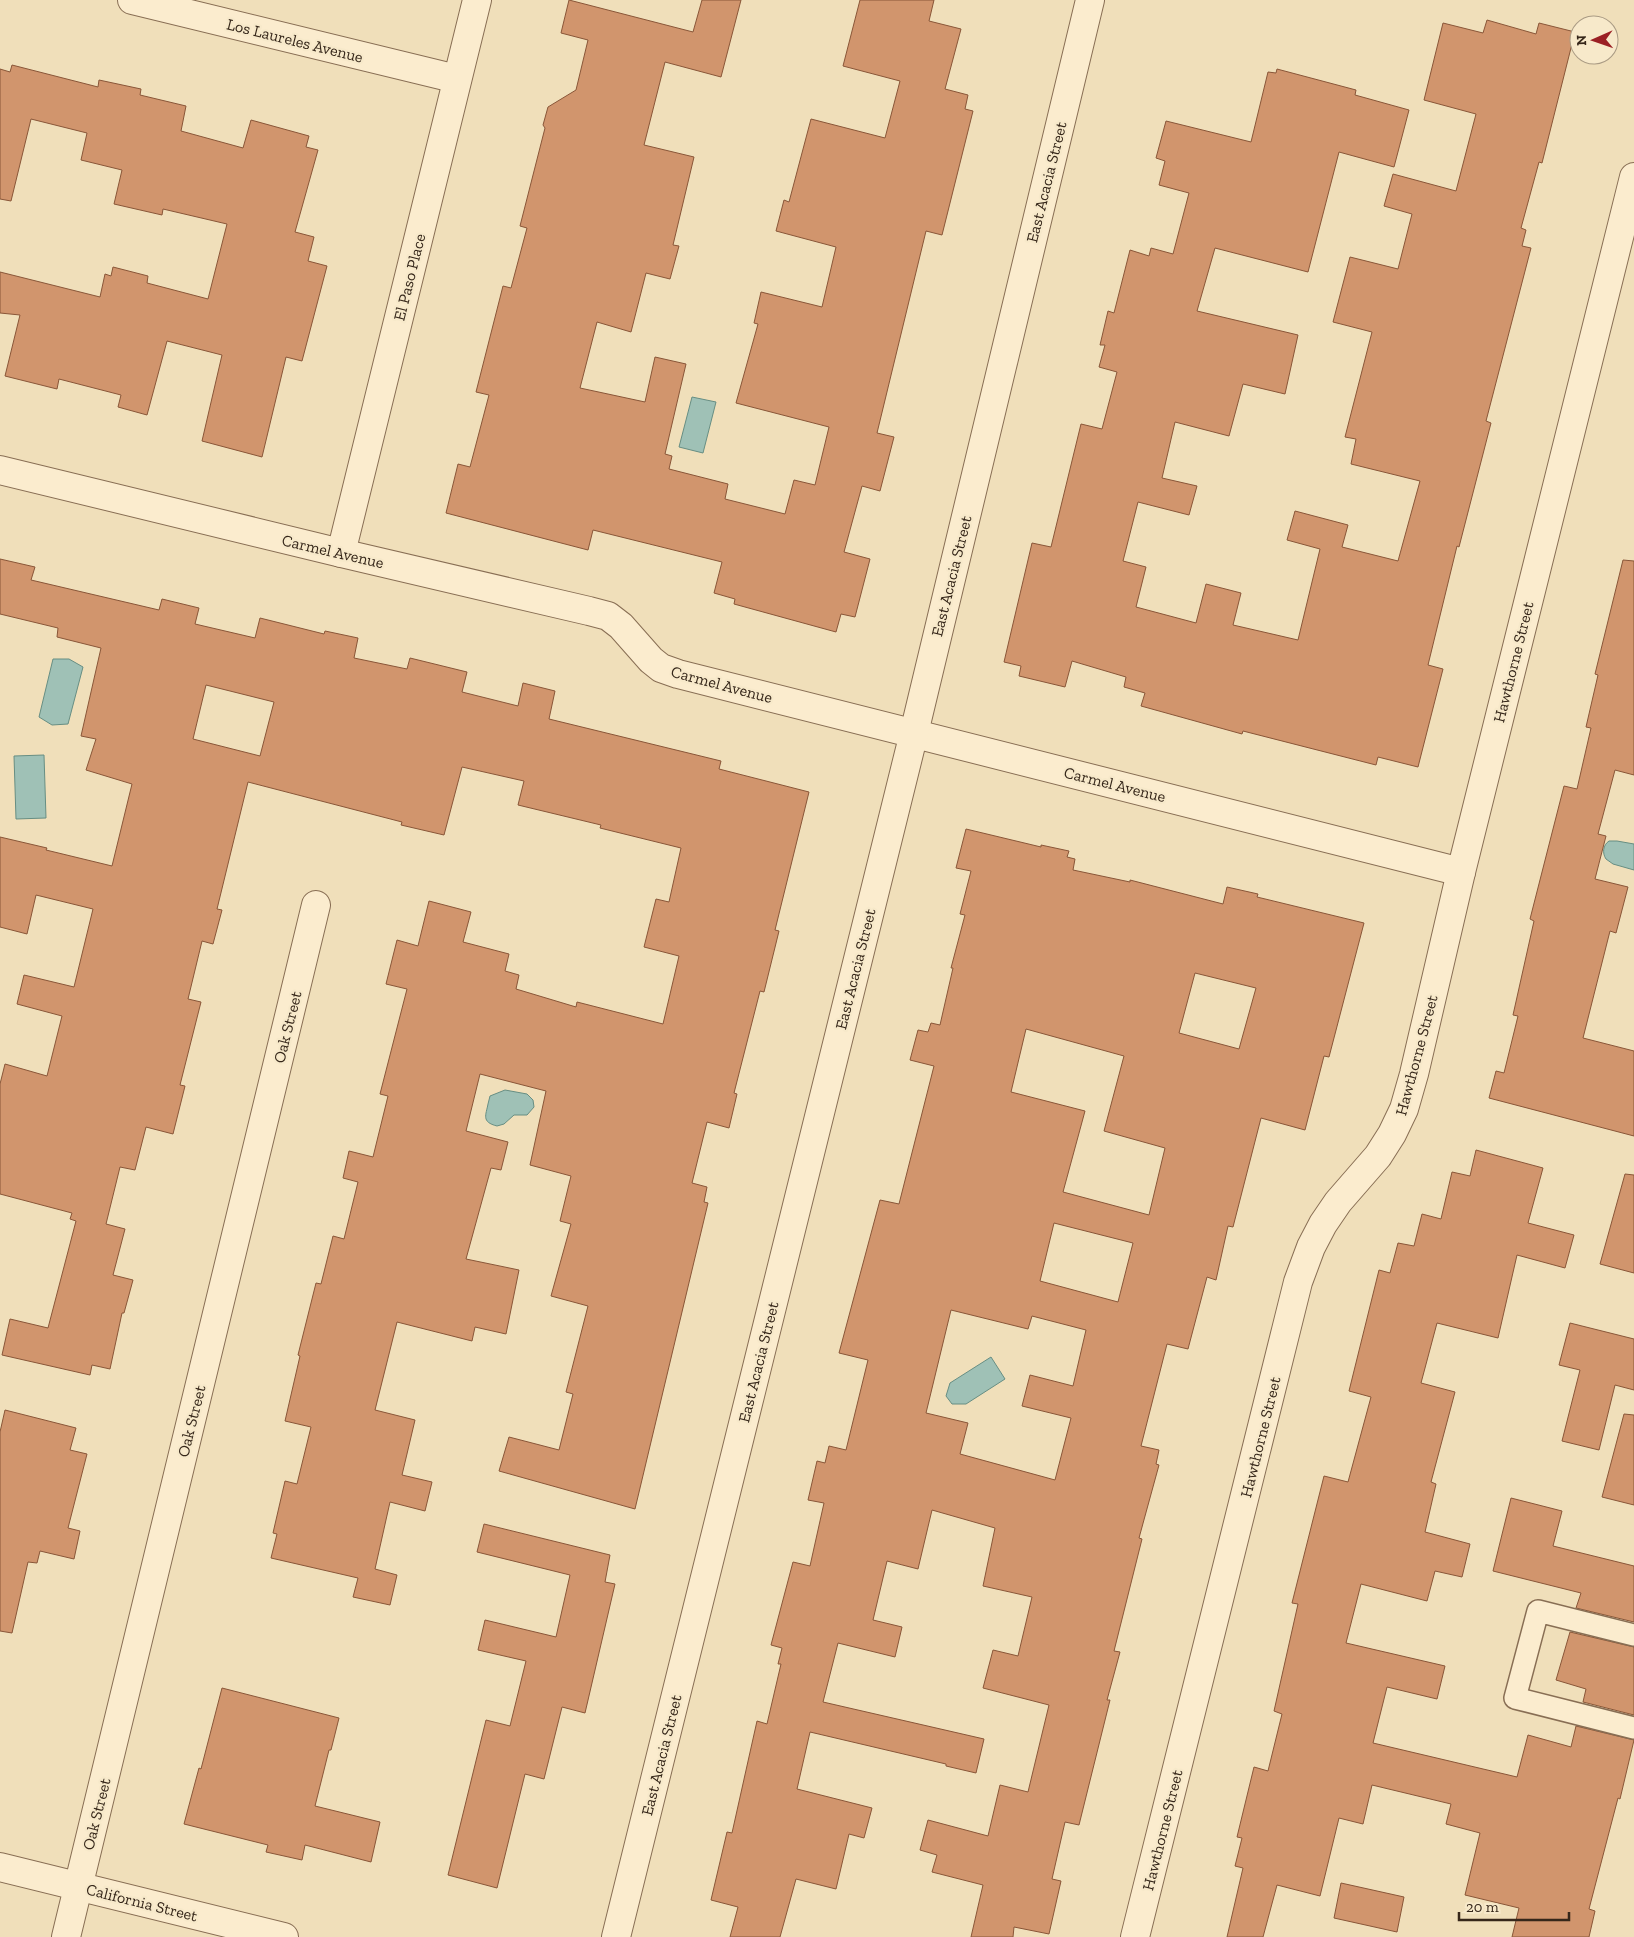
<svg xmlns="http://www.w3.org/2000/svg" width="1634" height="1937" font-family="'Zilla Slab',serif">
<style>
.water{fill:#9fc1b6;stroke:#678e83}
.building{fill:#d1956d;stroke:#895638;fill-rule:evenodd}
.lines{fill:none;stroke-linecap:round;stroke-linejoin:round}
.service-casing{stroke:#886e54;stroke-width:24}
.minor-casing{stroke:#886e54;stroke-width:30}
.tertiary-casing{stroke:#886e54;stroke-width:30}
.service{stroke:#fbecce;stroke-width:21}
.minor{stroke:#fbecce;stroke-width:28}
.tertiary{stroke:#fbecce;stroke-width:28}
.labels{text-anchor:middle;stroke-width:4.5;stroke-linejoin:round;paint-order:stroke}
.street-label{font-size:16px;fill:#36271a;stroke:#f7e9ca}
</style>
<rect width="100%" height="100%" fill="#f0dfba"/>
<g class="water">
<polygon points="692,397 716,402 703,453 679,447"/>
<polygon points="53,659 69,659 83,667 68,724 52,725 39,717"/>
<polygon points="44,755 46,818 16,819 14,756"/>
<path d="M1609,841H1617L1634,844V870L1613,864L1606,859C1602,853 1603,845 1609,841Z"/>
<path d="M505,1090L527,1094L533,1100L534,1107L527,1115H514L504,1124L497,1126C481,1122 486,1115 488,1104C489,1101 489,1099 490,1096Z"/>
<polygon points="991,1357 1005,1379 966,1404 952,1404 946,1396 950,1383"/>
</g>
<g class="building">
<polygon points="569,0 693,32 702,0 741,0 721,77 665,62 644,145 694,157 673,245 679,246 670,279 646,273 631,332 597,322 580,388 645,402 655,357 686,364 665,454 672,456 669,469 728,484 725,499 785,514 794,480 815,485 829,427 736,403 758,324 754,323 761,292 822,307 836,247 776,231 784,200 789,202 811,119 885,138 900,81 843,66 860,0 934,0 929,21 961,29 945,89 968,95 965,109 973,111 942,235 926,231 877,433 894,437 880,491 862,486 844,552 870,559 855,617 841,614 836,632 734,604 735,599 714,593 722,562 593,530 588,550 446,513 458,464 470,467 489,395 476,392 503,286 511,288 527,228 520,226 545,128 543,125 548,107 576,90 588,40 561,33"/>
<polygon points="1487,20 1536,34 1539,23 1575,32 1542,163 1539,162 1521,228 1526,230 1522,246 1531,248 1486,421 1491,423 1459,547 1457,546 1428,665 1443,669 1418,767 1378,757 1376,765 1243,731 1242,734 1141,706 1145,693 1124,687 1126,677 1072,661 1065,687 1019,676 1021,666 1004,662 1032,543 1051,547 1081,424 1102,429 1117,372 1099,367 1105,345 1100,345 1108,311 1114,313 1130,250 1149,256 1151,248 1173,254 1189,193 1159,185 1165,161 1156,158 1166,121 1251,142 1268,72 1276,73 1277,69 1356,90 1355,95 1409,110 1394,167 1339,152 1308,272 1215,248 1197,311 1298,335 1285,394 1243,384 1229,436 1175,422 1162,478 1197,486 1189,515 1138,502 1123,561 1146,567 1136,607 1196,623 1206,584 1241,593 1233,625 1298,640 1320,549 1287,540 1295,511 1348,525 1342,547 1398,561 1420,481 1351,464 1356,439 1345,437 1372,332 1333,322 1350,257 1398,269 1412,214 1384,206 1393,174 1456,191 1476,114 1424,100 1443,23 1483,33"/>
<polygon points="12,65 98,87 99,80 141,89 140,95 186,106 181,131 243,148 251,120 309,136 306,147 318,150 295,232 314,237 308,261 327,266 302,361 286,357 262,457 202,441 222,355 167,341 147,415 118,407 121,395 59,379 57,389 5,376 20,315 0,313 0,272 100,297 105,274 111,276 113,267 148,276 147,283 208,299 227,224 163,209 162,215 114,204 122,170 81,160 87,133 31,119 11,201 0,199 0,69 10,72"/>
<path d="M0,559L35,567L31,580L159,610L162,599L199,608L195,624L255,638L260,618L324,634L325,631L358,638L354,658L407,669L410,658L467,672L462,692L518,706L523,683L555,691L549,719L721,761L719,769L809,792L775,930L779,931L764,992L760,991L734,1093L737,1094L729,1128L707,1122L692,1183L707,1187L704,1202L708,1203L635,1509L499,1471L509,1437L559,1450L573,1394L566,1392L588,1306L551,1296L571,1224L560,1221L571,1176L530,1165L546,1091L480,1074L466,1131L508,1142L501,1170L491,1168L466,1259L519,1270L506,1334L475,1327L472,1341L397,1322L375,1410L415,1420L402,1475L432,1482L425,1511L390,1502L375,1569L397,1575L390,1605L353,1597L358,1578L271,1558L277,1534L273,1533L285,1481L297,1484L311,1427L285,1421L300,1356L298,1355L316,1283L321,1284L333,1236L344,1239L358,1182L343,1178L349,1151L373,1157L388,1096L380,1094L407,989L386,984L397,940L418,946L429,901L471,912L463,942L509,954L505,971L519,975L516,989L576,1007L577,1002L663,1024L679,956L644,947L656,899L669,902L681,848L600,828L601,825L518,805L524,781L462,767L444,835L401,825L402,822L248,782L217,909L222,910L213,944L202,941L188,999L201,1002L180,1085L185,1086L173,1134L146,1127L135,1170L120,1167L106,1224L125,1229L113,1275L133,1280L124,1313H122L110,1369L92,1365L90,1375L2,1355L10,1319L48,1328L76,1221L70,1219L72,1213L0,1194V1084L5,1064L47,1076L62,1016L17,1004L24,975L74,987L93,909L36,895L27,934L0,927V837L47,848L46,850L112,866L132,784L86,770L96,739L81,736L101,648L57,637L58,628L0,614ZM206,685L274,702L260,756L193,739Z"/>
<polygon points="1623,560 1634,561 1634,775 1615,770 1598,834 1606,836 1595,879 1628,887 1616,933 1610,931 1583,1038 1634,1051 1634,1136 1489,1098 1496,1071 1504,1073 1518,1016 1513,1015 1534,921 1530,919 1564,786 1577,789 1591,728 1586,727 1598,675 1595,674"/>
<path d="M966,829L1041,847V845L1069,851L1067,857L1075,859L1073,870L1130,882V880L1223,904L1227,887L1258,894L1257,897L1364,923L1329,1057L1324,1056L1305,1130L1261,1118L1233,1227L1228,1226L1216,1280L1207,1277L1188,1349L1167,1344L1141,1446L1159,1450L1156,1464L1159,1465L1139,1538L1142,1539L1114,1651L1120,1652L1107,1700H1110L1079,1825L1065,1822L1052,1879L1061,1881L1049,1934L1014,1927L1013,1937H971L983,1885L932,1872L937,1855L920,1850L928,1820L988,1836L1000,1785L1028,1792L1049,1705L983,1688L993,1650L1018,1656L1032,1597L983,1586L995,1528L932,1510L918,1569L887,1561L873,1620L902,1627L895,1657L838,1643L823,1702L984,1739L976,1773L946,1766V1764L810,1732L797,1789L872,1808L864,1838L849,1834L836,1889L796,1879L780,1937H730L738,1907L711,1900L727,1832L732,1833L757,1721L767,1724L781,1664H778L782,1648L771,1645L793,1562L810,1566L824,1503L808,1500L817,1461L825,1463L829,1446L846,1450L868,1360L839,1353L880,1200L899,1204L934,1066L910,1060L918,1030L928,1032L931,1023L940,1025L953,968H951L965,915L960,914L971,871L956,868ZM1195,973L1256,988L1239,1049L1179,1033ZM1026,1029L1124,1056L1104,1131L1165,1148L1149,1215L1063,1192L1085,1111L1011,1092ZM1054,1223L1133,1243L1118,1302L1040,1281ZM951,1310L1028,1329L1032,1316L1086,1330L1073,1386L1030,1375L1022,1406L1071,1418L1055,1480L960,1454L968,1423L926,1413Z"/>
<polygon points="1476,1150 1543,1168 1528,1223 1574,1235 1565,1268 1517,1255 1498,1338 1437,1323 1421,1383 1455,1392 1431,1482 1436,1484 1425,1532 1470,1544 1462,1577 1435,1571 1427,1601 1361,1584 1346,1643 1445,1666 1437,1699 1387,1687 1373,1743 1517,1777 1528,1735 1571,1747 1576,1726 1634,1740 1620,1799 1618,1798 1589,1909 1595,1911 1589,1937 1512,1937 1519,1908 1465,1895 1480,1833 1446,1824 1451,1804 1372,1785 1363,1824 1339,1818 1320,1896 1277,1885 1263,1937 1227,1937 1243,1868 1235,1866 1242,1838 1237,1837 1254,1767 1268,1771 1282,1714 1274,1711 1298,1604 1292,1603 1324,1476 1348,1482 1371,1397 1349,1391 1379,1270 1390,1273 1398,1243 1414,1246 1422,1214 1441,1219 1452,1172 1470,1176"/>
<polygon points="1625,1174 1634,1175 1634,1273 1600,1264"/>
<polygon points="1570,1323 1634,1339 1634,1390 1615,1385 1599,1450 1562,1441 1580,1370 1559,1365"/>
<polygon points="5,1410 76,1428 70,1450 87,1454 68,1528 80,1531 74,1559 40,1551 37,1563 28,1562 12,1633 0,1631 0,1432"/>
<polygon points="1624,1414 1634,1415 1634,1505 1602,1497"/>
<polygon points="1511,1498 1562,1511 1553,1546 1634,1566 1634,1622 1576,1608 1581,1593 1493,1571"/>
<polygon points="484,1524 610,1555 605,1582 615,1584 585,1713 562,1707 544,1779 525,1774 497,1888 448,1875 486,1720 510,1726 526,1661 478,1650 485,1620 556,1637 570,1575 477,1552"/>
<polygon points="1570,1632 1634,1647 1634,1715 1583,1702 1586,1689 1556,1680"/>
<polygon points="222,1688 339,1718 331,1750 329,1750 315,1806 380,1822 371,1862 305,1845 302,1860 266,1852 268,1845 184,1824 199,1768 201,1769"/>
<polygon points="1341,1883 1404,1897 1397,1932 1334,1918"/>
</g>
<g class="lines">
<defs>
<polyline id="service" points="1634,1635 1538,1611 1515,1698 1634,1728"/>
<g id="minor">
<polyline points="132,0 457,79"/>
<polyline points="0,470 341,553 589,611 608,616 621,626 651,660 661,668 678,674 1461,872"/>
<polyline points="341,553 477,0"/>
<polyline points="66,1937 316,905"/>
<polyline points="616,1937 914,733 1090,0"/>
<polyline points="1135,1937 1298,1282 1311,1247 1323,1224 1338,1202 1378,1156 1392,1134 1404,1109 1414,1074 1461,872 1634,177"/>
</g>
<polyline id="tertiary" points="0,1867 284,1937"/>
</defs>
<use href="#service" class="service-casing"/>
<use href="#minor" class="minor-casing"/>
<use href="#tertiary" class="tertiary-casing"/>
<use href="#service" class="service"/>
<use href="#minor" class="minor"/>
<use href="#tertiary" class="tertiary"/>
</g>
<g class="labels">
<g class="street-label">
<text transform="translate(295 40) rotate(14)" y="6">Los Laureles Avenue</text>
<text transform="translate(1046 182) rotate(-76)" y="6">East Acacia Street</text>
<text transform="translate(409 277) rotate(-76)" y="6">El Paso Place</text>
<text transform="translate(333 551) rotate(13)" y="6">Carmel Avenue</text>
<text transform="translate(951 576) rotate(-76)" y="6">East Acacia Street</text>
<text transform="translate(1513 662) rotate(-76)" y="6">Hawthorne Street</text>
<text transform="translate(722 684) rotate(15)" y="6">Carmel Avenue</text>
<text transform="translate(1115 784) rotate(14)" y="6">Carmel Avenue</text>
<text transform="translate(855 969) rotate(-76)" y="6">East Acacia Street</text>
<text transform="translate(287 1027) rotate(-76)" y="6">Oak Street</text>
<text transform="translate(1416 1055) rotate(-75)" y="6">Hawthorne Street</text>
<text transform="translate(758 1362) rotate(-76)" y="6">East Acacia Street</text>
<text transform="translate(191 1421) rotate(-76)" y="6">Oak Street</text>
<text transform="translate(1260 1437) rotate(-76)" y="6">Hawthorne Street</text>
<text transform="translate(661 1755) rotate(-76)" y="6">East Acacia Street</text>
<text transform="translate(96 1814) rotate(-76)" y="6">Oak Street</text>
<text transform="translate(1162 1830) rotate(-76)" y="6">Hawthorne Street</text>
<text transform="translate(142 1902) rotate(14)" y="6">California Street</text>
</g>
</g>
<g transform="translate(1594 40) rotate(268)"><circle r="24" fill="#f7e9ca" stroke="#aa9b84"/>
<path d="M0-4L9 19L0 12L-9 19Z" fill="#9b2024"/>
<text y="-8" font-size="14" font-weight="bold" text-anchor="middle" fill="#36271a">N</text>
</g>
<path d="M1459 1912v8h110v-8" fill="none" stroke="#36271a" stroke-width="2.5"/>
<text x="1466" y="1912" font-size="15" fill="#36271a" stroke="#f7e9ca" stroke-width="4" paint-order="stroke">20 m</text>
</svg>
